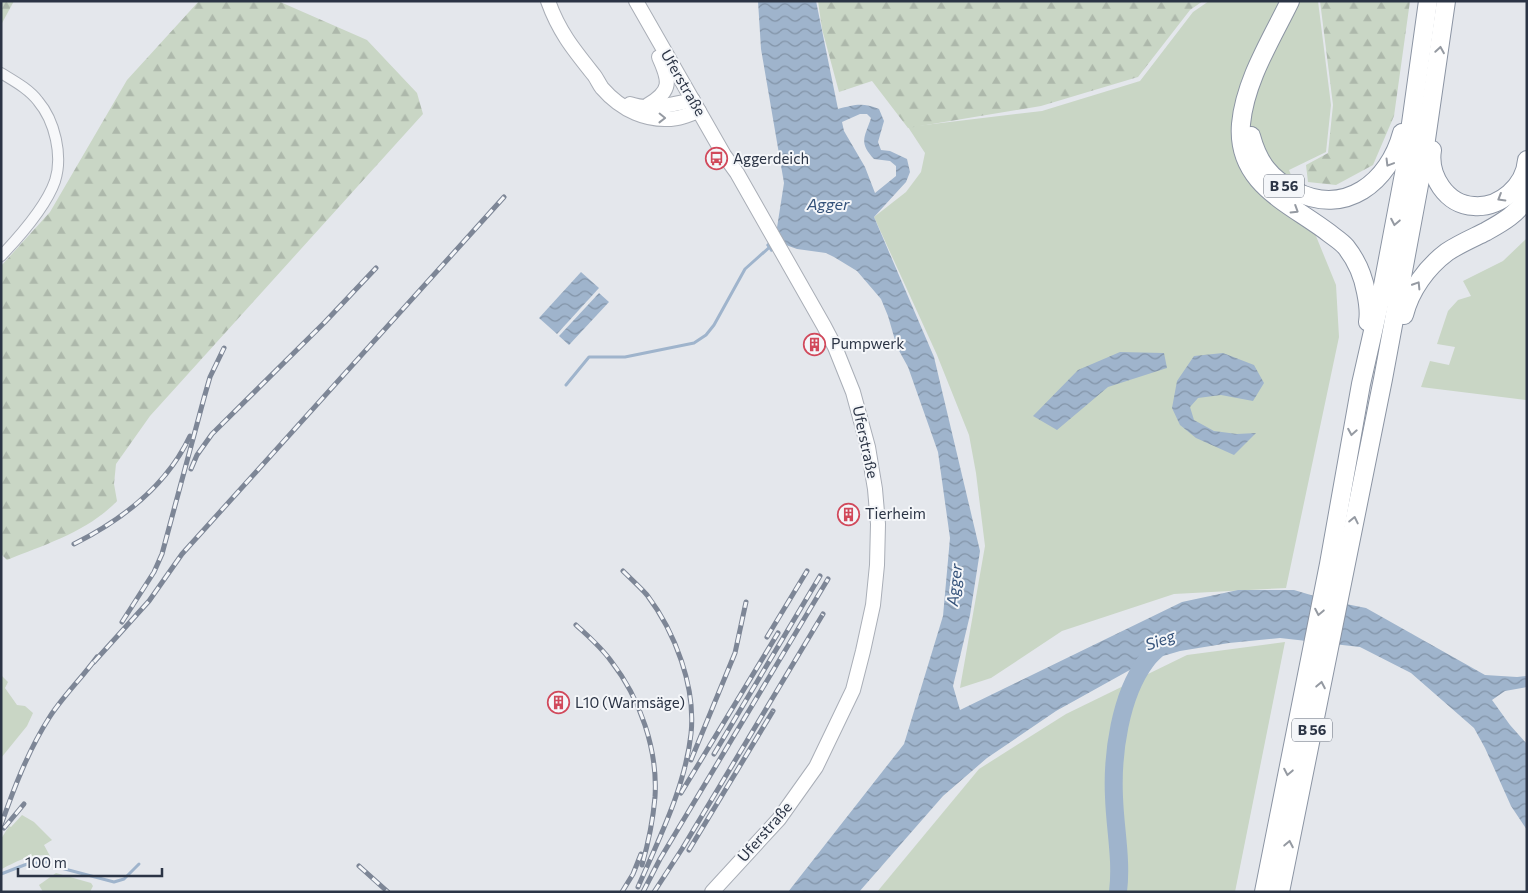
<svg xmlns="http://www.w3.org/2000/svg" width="1528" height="893" font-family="Commissioner,sans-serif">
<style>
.green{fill:#c9d6c5}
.forest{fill:url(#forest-firs)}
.water{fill:url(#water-waves);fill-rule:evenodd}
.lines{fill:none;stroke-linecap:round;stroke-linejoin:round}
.stream{stroke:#9fb4cc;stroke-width:3}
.river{stroke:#9fb4cc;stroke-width:18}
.street-casing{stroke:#a9aeb7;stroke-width:12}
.secondary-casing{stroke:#a9aeb7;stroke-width:16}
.highway-casing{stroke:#8b94a3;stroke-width:20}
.street{stroke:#f7f8fa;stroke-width:10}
.secondary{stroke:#fff;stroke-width:14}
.highway{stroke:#fff;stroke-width:18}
.rail-casing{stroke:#7d8696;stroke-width:5}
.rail{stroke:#f4f6f9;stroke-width:3;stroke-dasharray:9;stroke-linecap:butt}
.oneway{stroke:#959aa2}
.labels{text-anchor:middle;stroke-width:4;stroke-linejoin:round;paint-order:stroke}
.shield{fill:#f4f6f9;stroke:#676e7b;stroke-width:1}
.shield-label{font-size:14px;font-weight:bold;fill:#2b3445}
.street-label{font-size:15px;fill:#2b3445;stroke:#f4f6f9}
.poi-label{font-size:15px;fill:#2b3445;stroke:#f4f6f9;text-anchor:start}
.water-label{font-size:16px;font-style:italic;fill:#34527a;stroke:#f4f6f9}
</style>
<defs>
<pattern id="forest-firs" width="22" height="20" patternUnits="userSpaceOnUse" patternTransform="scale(1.25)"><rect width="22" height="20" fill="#c9d6c5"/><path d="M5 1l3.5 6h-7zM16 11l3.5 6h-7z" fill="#adb8ab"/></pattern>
<pattern id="water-waves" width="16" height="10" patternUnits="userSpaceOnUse" patternTransform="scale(1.25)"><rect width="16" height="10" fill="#9fb4cc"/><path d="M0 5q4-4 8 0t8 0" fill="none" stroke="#8293a7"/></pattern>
</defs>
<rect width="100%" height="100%" fill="#e4e7ec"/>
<g class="green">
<polygon points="1209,1 1318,1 1331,105 1326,152 1289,170 1336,285 1339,337 1286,588 1174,594 1062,631 991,678 960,688 985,546 976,473 969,435 937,355 874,217 906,192 921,172 925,153 908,127 1042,111 1140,81 1193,12"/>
<polygon points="1527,238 1527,400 1421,387 1430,361 1449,365 1455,347 1437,344 1448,311 1458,300 1471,296 1463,281 1503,261"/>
<polygon points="1285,642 1235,892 877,892 979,769 1066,714 1187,655"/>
<polygon points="1,675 8,682 5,688 17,705 25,706 33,713 27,726 1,758"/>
<path d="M22,815L34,822L52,840L44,845L50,856C33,853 17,861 2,869L1,839L9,826L11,827Z"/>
<polygon points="56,873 91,883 93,886 90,892 43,892 39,885"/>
</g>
<g class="forest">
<polygon points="1,1 14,1 1,25"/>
<path d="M199,1H278L367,40L417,93L423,114L150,416L116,464L114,484L117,501C87,532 46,544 7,560L1,554V266L50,212L127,80Z"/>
<polygon points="818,1 1203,1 1190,10 1138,77 1041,106 908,128 872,81 839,92 822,29"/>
<polygon points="1320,1 1410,1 1394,116 1373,165 1336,185 1308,182 1306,165 1328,153 1333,105"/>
</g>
<g class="water">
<path d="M758,1H816L838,109C854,105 862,102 879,109L884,121L878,142L881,150L890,151L907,159L910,172L906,182L874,217L934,357L980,551L970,615L953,686L960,710L1182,602L1238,590H1294L1331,601L1366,608L1485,675L1517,677L1527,676V687L1505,691L1492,700L1510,725L1527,744V830L1511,806L1485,748L1474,728L1411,673L1360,647L1280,638L1229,643L1180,651L1146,661L1056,711L987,758L943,796L859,892H788L904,744L943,616L950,538L938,452L908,367L897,347L888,316L881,299L857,271L834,257L826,253L797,249L786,245L771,252L766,245L776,234L784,183L761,49ZM860,114H867L871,118C865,137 858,142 874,159L890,161L896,166V176L875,193L865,167L844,131L842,122Z"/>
<polygon points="581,272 599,288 557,334 539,318"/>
<polygon points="599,293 609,302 569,345 559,336"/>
<polygon points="1120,352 1164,353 1167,368 1108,387 1057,430 1033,416 1078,370"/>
<polygon points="1223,353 1254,365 1264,383 1253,401 1221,395 1198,398 1190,407 1194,420 1214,431 1237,434 1256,433 1234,455 1196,438 1180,425 1172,408 1177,381 1194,356"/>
</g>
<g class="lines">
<g class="stream">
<polyline points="566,385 589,357 625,357 694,343 706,335 714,325 745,269 772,245"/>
<polyline points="61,868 114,882 124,879 139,864"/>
<polyline points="1,874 27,864 47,862"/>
</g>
<path class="river" d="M1118,892C1122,860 1115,829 1114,797C1112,754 1120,696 1146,661C1150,655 1157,650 1162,644"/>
<defs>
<path id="street" d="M1,73C14,81 29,89 38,101C55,121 63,156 55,181C46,207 20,236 1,256"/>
<g id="secondary">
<path d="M548,1C559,32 574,50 594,75C597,79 599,84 602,88C621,110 648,123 677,118C684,117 692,113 699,111"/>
<polyline points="636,1 724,155 737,173 824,326 835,347 853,392 868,447 875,489 878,524 877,565 873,605 863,651 853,690 816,767 779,819 712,892"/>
<path d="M630,104C649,111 674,104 693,100"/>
<path d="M648,105C672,91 670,81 659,57"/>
</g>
<g id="highway">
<path d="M1290,1C1271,40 1245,81 1241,124C1236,184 1290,203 1329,233C1334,237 1342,242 1346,247C1357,261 1363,275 1366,292C1368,302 1370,311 1368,322"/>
<path d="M1251,136C1258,162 1270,179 1295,191C1345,217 1389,182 1402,133"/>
<path d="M1432,150C1428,175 1446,205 1474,206C1500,208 1525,186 1527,160"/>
<path d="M1404,315C1410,290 1427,267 1447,252C1459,244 1473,238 1485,232C1501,223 1518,214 1527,197"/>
<polyline points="1264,892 1329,564 1361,384 1381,296 1404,174 1428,1"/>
<polyline points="1280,892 1383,379 1421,174 1446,1"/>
</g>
</defs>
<use href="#street" class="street-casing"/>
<use href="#secondary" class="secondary-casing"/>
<use href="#highway" class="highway-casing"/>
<use href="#street" class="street"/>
<use href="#secondary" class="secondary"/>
<use href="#highway" class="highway"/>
<defs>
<g id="rail">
<polyline points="191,469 197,455 212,434 325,322 376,268"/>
<path d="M74,544C122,520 167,485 190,436"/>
<path d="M623,571C631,579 640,587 647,595C675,632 696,687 691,734C685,787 659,839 638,887"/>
<polyline points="122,622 154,572 162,554 204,398 210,377 224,348"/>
<path d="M576,625C588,636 601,647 611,661C640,698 658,750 655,797C653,820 648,844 642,865"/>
<polyline points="767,637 807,571"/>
<polyline points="94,662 149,601 182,554 504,197"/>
<polyline points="714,754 820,576"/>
<polyline points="691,760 735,653 746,602"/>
<polyline points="681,793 778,633"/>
<path d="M1,825C14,788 28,751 49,718C63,696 82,678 97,657"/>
<polyline points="4,828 24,804"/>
<polyline points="689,850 773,711"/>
<polyline points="359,866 388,892"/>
<polyline points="622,892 633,874 641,854"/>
<polyline points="643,892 660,859 828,579"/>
<polyline points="654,892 682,849 823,614"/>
</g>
</defs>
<use href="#rail" class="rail-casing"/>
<use href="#rail" class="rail"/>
</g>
<defs><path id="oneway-chevron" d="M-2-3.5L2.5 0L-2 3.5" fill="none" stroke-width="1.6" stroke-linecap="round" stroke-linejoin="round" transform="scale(1.25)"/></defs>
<g class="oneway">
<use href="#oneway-chevron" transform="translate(1440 50) rotate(-81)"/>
<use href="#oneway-chevron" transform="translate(662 118) rotate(1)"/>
<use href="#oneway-chevron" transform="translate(1389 163) rotate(121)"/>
<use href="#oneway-chevron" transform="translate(1501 198) rotate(149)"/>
<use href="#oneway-chevron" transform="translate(1295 210) rotate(32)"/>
<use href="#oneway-chevron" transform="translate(1395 222) rotate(101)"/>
<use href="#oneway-chevron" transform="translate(1417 285) rotate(-58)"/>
<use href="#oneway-chevron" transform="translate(1352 432) rotate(100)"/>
<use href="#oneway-chevron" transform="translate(1354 520) rotate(-78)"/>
<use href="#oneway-chevron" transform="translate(1319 612) rotate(101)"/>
<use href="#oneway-chevron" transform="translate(1321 685) rotate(-79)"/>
<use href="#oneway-chevron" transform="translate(1288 772) rotate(101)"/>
<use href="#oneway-chevron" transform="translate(1289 844) rotate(-79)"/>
</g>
<defs>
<symbol id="bus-ring" viewBox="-11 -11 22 22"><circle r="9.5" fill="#f4f6f9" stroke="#d1495b" stroke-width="1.5"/><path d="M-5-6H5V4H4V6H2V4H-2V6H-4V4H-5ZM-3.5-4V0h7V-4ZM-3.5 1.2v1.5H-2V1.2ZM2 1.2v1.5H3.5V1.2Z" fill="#d1495b"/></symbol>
<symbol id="building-ring" viewBox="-11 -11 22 22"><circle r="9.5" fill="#f4f6f9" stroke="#d1495b" stroke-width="1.5"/><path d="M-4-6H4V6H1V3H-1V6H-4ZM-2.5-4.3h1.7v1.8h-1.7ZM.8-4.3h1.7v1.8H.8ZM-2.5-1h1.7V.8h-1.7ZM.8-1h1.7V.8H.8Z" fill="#d1495b"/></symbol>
</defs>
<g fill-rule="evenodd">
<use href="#bus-ring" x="704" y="146" width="25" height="25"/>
<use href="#building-ring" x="802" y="332" width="25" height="25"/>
<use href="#building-ring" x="836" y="502" width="25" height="25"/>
<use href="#building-ring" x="546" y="690" width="25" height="25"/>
</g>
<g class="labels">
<g class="shield">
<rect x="1264" y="174.5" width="40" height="23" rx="4"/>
<rect x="1292" y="718.5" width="40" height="23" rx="4"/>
</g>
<g class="shield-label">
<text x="1284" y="191">B 56</text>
<text x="1312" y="735">B 56</text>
</g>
<g class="street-label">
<text transform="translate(683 83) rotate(60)" y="5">Uferstraße</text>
<text transform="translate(865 442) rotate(78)" y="5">Uferstraße</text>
<text transform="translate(765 832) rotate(-49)" y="5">Uferstraße</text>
</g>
<g class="poi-label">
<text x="733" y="164">Aggerdeich</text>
<text x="831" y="349">Pumpwerk</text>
<text x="865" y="519">Tierheim</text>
<text x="575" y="708">L10 (Warmsäge)</text>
</g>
<g class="water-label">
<text x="828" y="210">Agger</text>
<text transform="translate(954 585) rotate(-84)" y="6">Agger</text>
<text transform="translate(1160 640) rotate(-20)" y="6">Sieg</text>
</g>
</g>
<rect width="1528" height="893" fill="none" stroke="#2b3445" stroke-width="5"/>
<path d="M18 868v8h144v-8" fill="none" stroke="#2b3445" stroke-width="2.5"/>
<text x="25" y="868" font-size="15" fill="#2b3445" stroke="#f4f6f9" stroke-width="4" paint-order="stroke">100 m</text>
</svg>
